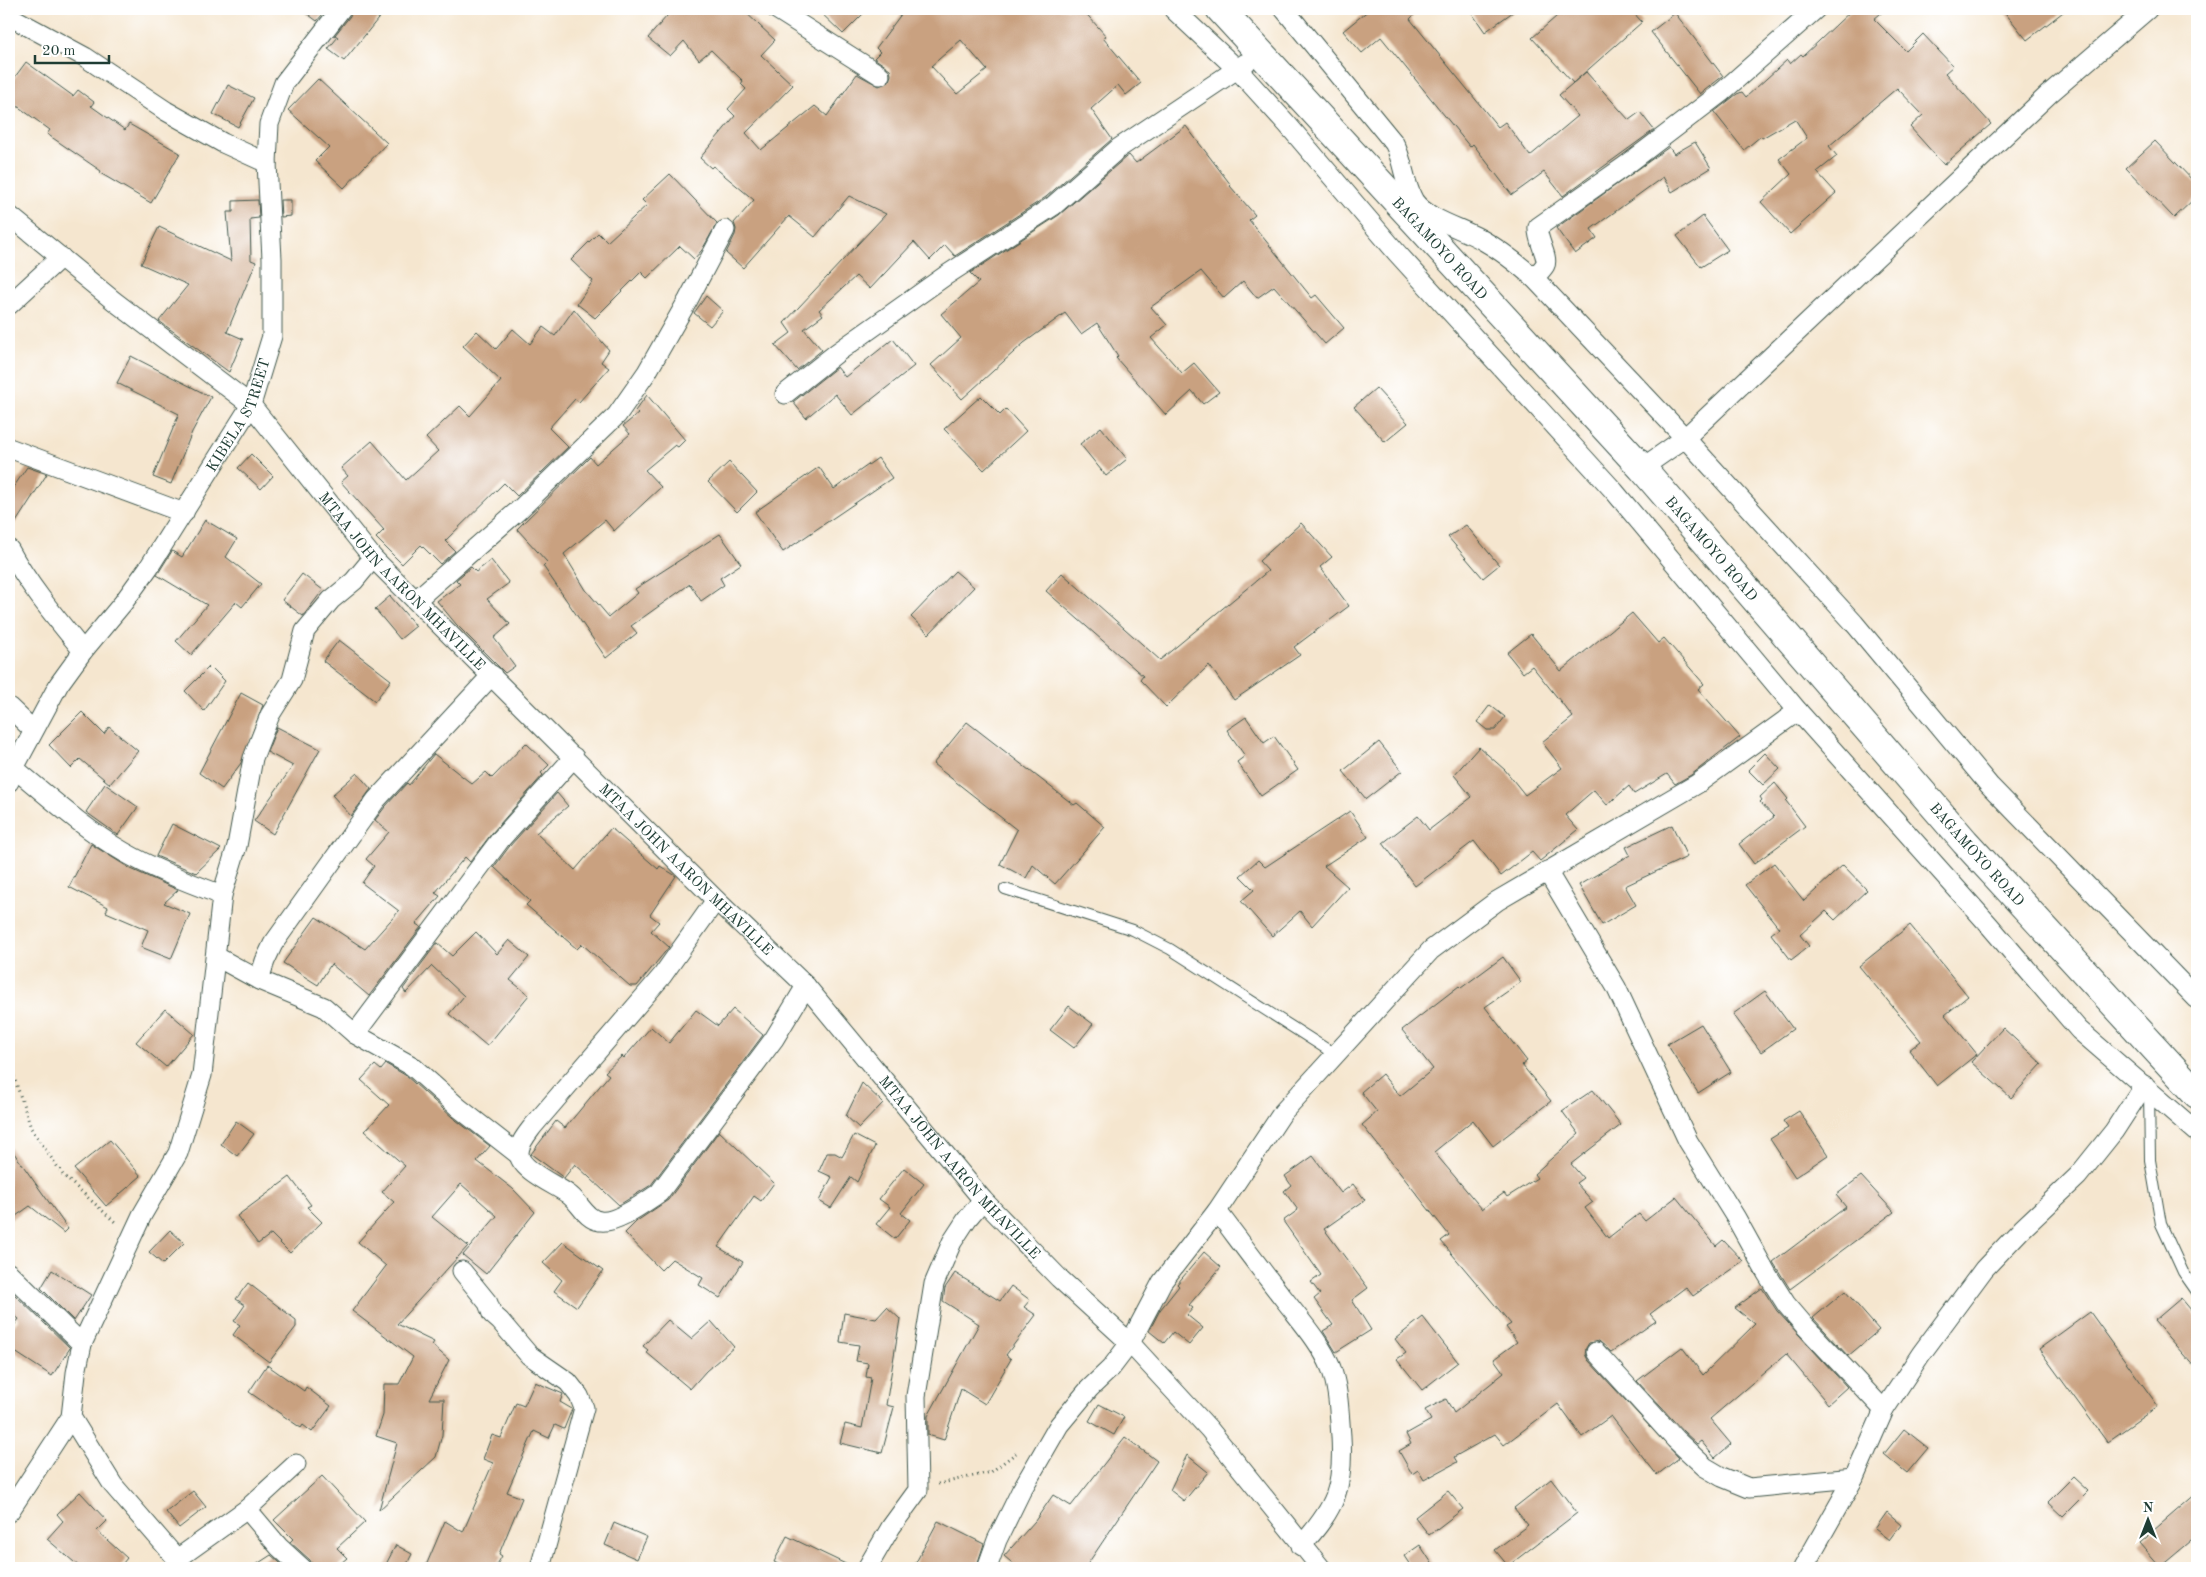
<svg xmlns="http://www.w3.org/2000/svg" width="2206" height="1577" font-family="'Old Standard TT',serif">
<style>
.building{fill:#c9a180;fill-rule:evenodd}
.lines{fill:none;stroke-linecap:round;stroke-linejoin:round}
.lane-casing{stroke:#3f564b;stroke-width:12}
.street-casing{stroke:#3f564b;stroke-width:21}
.highway-casing{stroke:#3f564b;stroke-width:30}
.path{stroke:#3f564b;stroke-width:3;stroke-dasharray:1 4;stroke-linecap:butt}
.lane{stroke:#fff;stroke-width:10}
.street{stroke:#fff;stroke-width:19}
.highway{stroke:#fff;stroke-width:28}
.labels{text-anchor:middle;stroke-width:4.5;stroke-linejoin:round;paint-order:stroke}
.street-label{font-size:15px;fill:#1f3d34;stroke:#fff}
</style>
<rect width="100%" height="100%" fill="#fff"/>
<filter id="ink" filterUnits="userSpaceOnUse"><feTurbulence type="fractalNoise" baseFrequency=".02" numOctaves="2"/><feDisplacementMap in="SourceGraphic" scale="10" xChannelSelector="R" yChannelSelector="G"/><feConvolveMatrix kernelMatrix="1 2 1 2 8 2 1 2 1" color-interpolation-filters="sRGB"/></filter>
<filter id="wash" filterUnits="userSpaceOnUse"><feTurbulence type="fractalNoise" baseFrequency=".0096" numOctaves="4" result="noise"/><feDisplacementMap in="SourceGraphic" scale="20" xChannelSelector="R" yChannelSelector="G"/><feGaussianBlur stdDeviation="1.12" result="paint"/><feColorMatrix in="noise" values="0 0 0 0 0 0 0 0 0 0 0 0 0 0 0 0 0 1.4 0 .05"/><feComposite in="paint" operator="in"/></filter>
<g filter="url(#wash)">
<rect width="100%" height="100%" fill="#f5e6cf"/>
<g id="blocks">
<g class="building">
<polygon points="301,9 327,9 317,21"/>
<polygon points="352,9 386,9 344,61 328,49 338,37 335,35 350,16"/>
<path d="M673,9H742L775,40L761,55L793,85L746,133L761,150L815,106L827,116L857,74L879,86L889,81L891,75L890,69L874,58L880,52L876,48L905,9H1082L1106,36L1103,38L1141,83L1126,95L1118,85L1091,109L1112,139L1046,197L955,256L945,245L930,260L914,242L870,289L856,276L819,310L823,315L804,329L822,350L797,370L775,345L791,333L784,323L886,214L849,196L815,237L789,216L743,268L726,253L735,235L736,229L734,223L754,200L713,166L711,168L700,158L735,116L728,109L746,89L741,84L743,81L711,50L699,60L684,41L670,56L648,38ZM961,40L987,70L957,94L931,66Z"/>
<polygon points="817,9 868,9 843,34"/>
<polygon points="1370,9 1420,9 1410,19 1498,127 1505,122 1530,156 1578,116 1559,95 1586,72 1629,120 1640,112 1654,130 1563,196 1544,172 1512,195 1473,144 1470,147 1381,37 1362,53 1343,31"/>
<polygon points="1469,9 1517,9 1485,32"/>
<polygon points="1565,9 1630,9 1642,22 1573,83 1532,38"/>
<polygon points="1853,9 1886,9 1874,19 1906,51 1923,34 1953,66 1945,73 1991,124 1944,165 1910,127 1923,115 1897,88 1829,146 1837,156 1817,172 1836,193 1790,234 1761,202 1791,174 1779,159 1807,138 1795,119 1762,138 1761,136 1744,150 1714,112 1737,94 1742,92 1746,97 1787,60 1790,64 1801,54 1803,56"/>
<polygon points="2002,9 2067,9 2027,40"/>
<polygon points="1675,13 1723,76 1700,94 1651,32"/>
<polygon points="26,62 73,96 78,90 94,102 91,106 125,130 129,124 180,153 151,203 100,173 101,171 47,134 50,130 9,100 9,85"/>
<polygon points="318,79 387,143 344,188 315,161 329,147 288,110"/>
<polygon points="228,85 254,98 238,127 213,114"/>
<polygon points="1186,126 1231,185 1230,186 1255,215 1249,220 1312,298 1316,295 1344,328 1325,344 1274,286 1257,298 1243,281 1224,298 1201,271 1151,307 1167,325 1151,338 1182,373 1194,363 1219,392 1203,404 1192,391 1166,415 1116,358 1118,356 1097,323 1081,334 1065,313 1024,343 962,399 931,365 961,338 941,314 979,282 970,273 1059,215 1126,157 1129,155 1136,163"/>
<polygon points="2155,141 2197,185 2197,196 2174,218 2126,168"/>
<polygon points="1695,142 1711,168 1672,192 1663,177 1591,229 1597,238 1575,254 1556,228 1669,147 1674,154"/>
<polygon points="670,174 717,223 702,250 694,259 680,246 647,278 641,272 595,318 577,304 593,281 571,260 598,233 607,242 647,205 642,200"/>
<polygon points="258,200 259,218 250,219 251,260 256,262 227,332 243,339 229,372 159,321 188,285 141,264 159,227 231,261 227,212 233,212 233,201"/>
<polygon points="280,200 291,200 291,216 281,217"/>
<polygon points="1703,216 1728,250 1701,267 1677,236"/>
<polygon points="706,296 723,311 710,326 694,313"/>
<polygon points="574,309 609,350 601,362 609,368 579,402 575,399 549,428 568,447 517,496 504,483 445,541 455,551 440,564 421,545 402,564 376,538 384,530 341,482 348,476 341,468 372,441 406,480 438,451 426,438 460,406 470,416 501,381 463,346 477,331 496,349 513,329 530,344 543,327 555,336"/>
<polygon points="893,339 914,366 852,415 835,394 806,418 793,402 837,367 845,377"/>
<polygon points="131,356 211,397 192,432 171,484 153,477 179,414 117,383"/>
<polygon points="1376,388 1408,423 1385,442 1354,407"/>
<polygon points="647,395 685,440 678,447 675,445 645,470 661,487 614,531 605,520 564,554 586,590 609,617 638,593 635,589 720,534 741,564 720,578 724,585 701,601 690,584 631,626 637,633 606,658 543,566 547,562 517,529 590,457 596,464 630,434 623,426 638,414 635,411"/>
<polygon points="981,396 1000,415 1006,409 1026,431 984,470 944,429"/>
<polygon points="1101,427 1127,459 1106,476 1080,444"/>
<polygon points="251,454 273,476 261,489 238,468"/>
<polygon points="878,458 892,478 783,552 755,512 819,467 834,489"/>
<polygon points="729,462 757,492 737,512 708,482"/>
<polygon points="27,467 47,474 9,533 9,494"/>
<polygon points="205,520 237,539 226,557 261,584 242,607 236,602 191,655 176,641 207,605 157,575 172,551 182,557"/>
<polygon points="1301,523 1332,557 1320,567 1349,606 1294,647 1300,655 1234,700 1209,665 1166,707 1140,680 1143,676 1046,591 1062,573 1160,660 1268,571 1259,561"/>
<polygon points="1466,525 1499,565 1483,578 1448,537"/>
<polygon points="491,560 509,583 487,599 510,624 494,638 515,666 505,673 456,624 437,601 460,584 456,580 471,567 476,572"/>
<polygon points="955,571 974,587 929,634 911,617"/>
<polygon points="302,574 323,590 303,616 282,600"/>
<polygon points="390,596 416,626 400,639 375,609"/>
<polygon points="1632,613 1658,643 1664,638 1704,684 1698,689 1740,737 1691,775 1675,784 1667,774 1634,794 1629,786 1607,805 1594,790 1565,815 1578,830 1540,861 1532,852 1501,876 1474,841 1415,886 1383,843 1418,816 1429,830 1472,797 1454,775 1479,747 1505,770 1525,795 1562,768 1542,742 1573,717 1532,666 1523,673 1507,653 1531,634 1561,671"/>
<polygon points="339,640 391,680 375,701 323,661"/>
<polygon points="210,666 225,681 204,711 185,691"/>
<polygon points="241,693 263,705 241,763 222,789 199,773"/>
<polygon points="1490,705 1505,717 1495,730 1487,730 1477,722"/>
<polygon points="82,712 104,734 109,727 138,751 110,784 80,759 71,768 49,745"/>
<polygon points="1246,717 1264,743 1274,736 1298,770 1261,796 1237,762 1245,756 1227,730"/>
<polygon points="967,722 1074,805 1077,803 1105,827 1055,884 1033,865 1026,878 1000,864 1017,830 933,764"/>
<polygon points="277,727 320,749 273,834 254,821 293,766 267,752"/>
<polygon points="1379,742 1402,771 1366,799 1343,771"/>
<polygon points="526,743 549,765 541,773 543,775 492,833 470,862 465,857 435,893 440,896 416,924 421,927 369,996 331,964 318,985 283,963 316,917 365,949 399,911 362,883 374,866 366,859 389,832 375,820 385,807 407,783 409,785 434,754 472,784 486,772 492,778"/>
<polygon points="1765,753 1780,769 1763,785 1748,770"/>
<polygon points="357,773 371,789 351,816 332,795"/>
<polygon points="1775,783 1788,799 1786,801 1805,826 1754,864 1739,844 1774,817 1760,802 1762,800 1760,797"/>
<polygon points="105,784 138,807 118,835 86,812"/>
<polygon points="557,793 568,806 536,833 575,870 611,828 658,869 660,866 676,876 650,915 659,922 651,931 669,947 637,986 630,986 582,944 577,949 526,905 530,901 494,867 509,847"/>
<polygon points="1350,811 1368,837 1324,866 1348,887 1312,926 1300,911 1272,936 1241,901 1254,890 1240,876 1258,860 1265,867"/>
<polygon points="172,824 221,849 196,873 156,856"/>
<polygon points="1672,825 1687,857 1625,886 1636,905 1602,925 1579,885 1630,855 1626,847"/>
<polygon points="91,844 131,869 178,890 164,903 190,914 171,959 141,947 148,930 106,912 108,907 69,887"/>
<polygon points="1774,863 1804,901 1843,865 1867,890 1835,920 1826,911 1800,935 1809,946 1791,960 1771,934 1779,928 1745,885"/>
<polygon points="1910,925 1968,996 1945,1015 1977,1054 1937,1086 1909,1050 1921,1041 1859,966"/>
<polygon points="476,932 497,954 509,940 529,957 510,980 529,995 487,1046 449,1014 464,996 432,966 406,993 403,989 437,943 452,956"/>
<polygon points="1503,957 1521,982 1485,1007 1527,1061 1522,1065 1551,1101 1493,1146 1473,1120 1434,1152 1482,1209 1504,1193 1507,1197 1537,1178 1534,1174 1579,1134 1562,1111 1593,1090 1621,1125 1571,1164 1583,1178 1576,1183 1593,1202 1585,1208 1608,1238 1639,1214 1645,1221 1676,1197 1716,1246 1723,1240 1743,1261 1693,1296 1686,1287 1650,1314 1656,1321 1611,1352 1599,1341 1589,1343 1586,1348 1585,1354 1588,1360 1679,1458 1657,1475 1611,1416 1582,1437 1558,1404 1504,1445 1495,1434 1454,1457 1457,1462 1424,1480 1418,1470 1412,1474 1399,1451 1411,1444 1406,1434 1431,1420 1425,1410 1446,1399 1454,1413 1504,1373 1494,1359 1517,1342 1506,1327 1511,1324 1441,1241 1449,1235 1362,1125 1377,1112 1361,1092 1382,1074 1400,1096 1433,1069 1402,1030 1459,986 1461,988"/>
<polygon points="1765,991 1793,1029 1761,1052 1733,1014"/>
<polygon points="1069,1006 1093,1024 1074,1048 1050,1030"/>
<polygon points="165,1009 194,1034 166,1067 136,1042"/>
<polygon points="733,1009 763,1035 651,1185 619,1205 575,1164 564,1178 531,1154 556,1121 565,1128 609,1075 605,1072 622,1056 624,1058 651,1027 669,1043 696,1010 718,1026"/>
<polygon points="1701,1024 1731,1072 1698,1093 1667,1044"/>
<polygon points="2003,1028 2042,1064 2011,1098 1971,1062"/>
<polygon points="386,1064 405,1075 452,1117 490,1146 477,1161 513,1189 535,1212 486,1274 463,1255 497,1216 461,1184 432,1217 468,1246 397,1324 434,1342 432,1345 449,1360 429,1399 444,1399 442,1435 436,1457 379,1510 397,1443 376,1436 383,1415 384,1384 399,1384 413,1357 352,1311 386,1266 358,1242 394,1202 382,1192 405,1166 365,1131 389,1105 361,1080 375,1065 381,1070"/>
<polygon points="862,1083 883,1103 859,1128 846,1116"/>
<polygon points="1799,1111 1828,1155 1795,1177 1770,1139 1788,1128 1783,1121"/>
<polygon points="236,1121 254,1134 237,1156 221,1144"/>
<polygon points="719,1131 774,1183 761,1201 754,1196 718,1247 743,1262 720,1298 699,1285 703,1278 672,1259 661,1270 625,1233 637,1221 668,1200"/>
<polygon points="854,1135 875,1146 857,1182 851,1177 831,1208 819,1201 832,1177 819,1171 827,1153 835,1153 842,1157"/>
<polygon points="110,1140 141,1176 106,1206 74,1169"/>
<polygon points="9,1146 68,1229 64,1233 30,1206 9,1221"/>
<polygon points="1313,1156 1341,1193 1353,1184 1365,1200 1324,1229 1368,1288 1352,1300 1371,1330 1336,1352 1323,1331 1333,1325 1314,1299 1320,1294 1311,1282 1321,1275 1283,1221 1298,1210 1284,1191 1291,1185 1285,1176"/>
<polygon points="904,1168 924,1184 901,1213 910,1220 895,1239 876,1224 890,1207 879,1199"/>
<polygon points="1861,1176 1894,1212 1790,1289 1773,1262 1846,1207 1836,1195"/>
<polygon points="290,1177 311,1205 307,1207 322,1222 290,1253 271,1234 258,1244 237,1216"/>
<polygon points="170,1230 184,1243 163,1264 149,1252"/>
<polygon points="563,1242 603,1271 577,1307 554,1291 562,1280 543,1263"/>
<polygon points="1204,1252 1221,1267 1189,1305 1193,1308 1187,1315 1203,1328 1189,1345 1173,1332 1164,1343 1149,1331 1160,1310 1179,1286 1177,1284"/>
<polygon points="52,1270 91,1295 74,1321 41,1288"/>
<polygon points="955,1273 1000,1301 1011,1286 1030,1300 1024,1307 1036,1315 1006,1355 1011,1359 985,1404 961,1389 944,1440 928,1435 928,1416 979,1324 943,1301 945,1288"/>
<polygon points="248,1283 296,1320 296,1327 269,1362 233,1335 240,1325 234,1321 245,1305 236,1299"/>
<polygon points="1762,1288 1777,1311 1847,1387 1828,1404 1786,1354 1710,1419 1731,1444 1715,1458 1701,1441 1697,1444 1683,1431 1637,1381 1682,1347 1703,1375 1755,1324 1735,1308"/>
<polygon points="1845,1291 1879,1330 1848,1356 1813,1318"/>
<polygon points="14,1294 70,1348 52,1376 9,1348 9,1332 19,1319 9,1311 9,1300"/>
<polygon points="2181,1298 2197,1317 2197,1370 2154,1321"/>
<polygon points="887,1307 900,1319 886,1405 894,1407 882,1453 840,1443 845,1424 862,1428 871,1378 866,1377 868,1363 856,1361 859,1345 840,1342 844,1313 876,1319"/>
<polygon points="2090,1312 2158,1406 2107,1442 2039,1349"/>
<polygon points="1423,1317 1458,1362 1422,1390 1397,1359 1406,1353 1395,1339"/>
<polygon points="668,1320 691,1339 711,1321 734,1347 706,1371 690,1389 646,1352 648,1350 643,1346"/>
<polygon points="267,1365 304,1391 306,1387 331,1406 312,1432 303,1425 301,1428 249,1392"/>
<polygon points="535,1382 563,1394 560,1402 572,1409 564,1429 555,1425 549,1438 534,1431 507,1492 522,1498 499,1554 502,1556 495,1568 425,1568 445,1521 463,1532 493,1463 483,1459 492,1435 501,1438 516,1403 524,1406"/>
<polygon points="1099,1404 1124,1417 1114,1435 1089,1421"/>
<polygon points="1904,1429 1928,1448 1907,1473 1884,1454"/>
<polygon points="1125,1437 1157,1461 1085,1568 1018,1568 1004,1556 1035,1521 1053,1495 1071,1506"/>
<polygon points="1187,1455 1208,1472 1184,1501 1170,1490"/>
<polygon points="322,1476 365,1522 337,1548 347,1558 335,1568 313,1568 310,1560 290,1542 293,1539 274,1520"/>
<polygon points="2073,1477 2088,1491 2063,1516 2048,1502"/>
<polygon points="1551,1479 1577,1513 1508,1566 1495,1550 1528,1525 1514,1508"/>
<polygon points="193,1491 206,1507 179,1528 166,1512"/>
<polygon points="1448,1491 1463,1509 1429,1535 1415,1517"/>
<polygon points="80,1492 107,1521 97,1531 127,1558 119,1568 81,1568 47,1539 63,1521 57,1514"/>
<polygon points="2197,1493 2197,1536 2160,1567 2139,1543"/>
<polygon points="1887,1512 1901,1524 1889,1540 1875,1529"/>
<polygon points="938,1521 984,1544 976,1568 913,1568"/>
<polygon points="614,1523 647,1537 637,1559 605,1545"/>
<polygon points="787,1536 854,1568 786,1568 774,1562"/>
<polygon points="396,1545 412,1554 405,1568 384,1568"/>
<polygon points="1420,1545 1435,1568 1412,1568 1404,1556"/>
<polygon points="271,1555 286,1568 251,1568"/>
</g>
</g>
</g>
<g filter="url(#ink)">
<use href="#blocks" fill-opacity="0" stroke="#3f564b" stroke-width="1"/>
<g class="lines">
<defs>
<g id="lane">
<polyline points="1005,889 1133,930 1170,949 1336,1055"/>
<polyline points="2149,1091 2150,1160 2161,1224 2183,1272 2197,1292"/>
</g>
<g id="street">
<polyline points="776,9 880,75"/>
<polyline points="1173,9 1237,69 1287,124 1397,253 1614,491 1798,711 1989,925 2079,1030 2197,1132"/>
<path d="M1284,9L1394,143C1404,161 1404,185 1414,201C1427,220 1465,229 1484,241C1502,251 1518,264 1534,278L1685,438L1854,623L1989,785L2197,999"/>
<polyline points="9,16 85,57 166,111 223,143 267,163"/>
<path id="s1" d="M9,215L114,301L251,405L373,558L716,900L806,986L983,1200L1059,1278L1130,1343L1209,1429L1321,1568"/>
<path d="M1534,278C1537,274 1542,270 1545,265C1549,257 1536,238 1538,227L1625,166L1722,92L1816,9"/>
<polyline points="9,305 61,257"/>
<polyline points="785,394 838,352 945,276 1053,206 1119,148 1246,63"/>
<polyline points="9,448 184,513"/>
<polyline points="1642,468 1685,438 2049,94 2148,9"/>
<path d="M9,549C29,586 56,618 83,651"/>
<polyline points="416,600 520,509 617,415 647,372 688,300 725,230"/>
<polyline points="9,707 33,730"/>
<path d="M14,768C49,797 84,829 124,852C155,870 189,883 222,895"/>
<path id="s2" d="M9,782L14,768L59,684L83,651L123,603L149,567L251,405L272,336V259L267,163L269,124L284,83L341,9"/>
<polyline points="1547,871 1616,987 1688,1141 1736,1218 1767,1274 1786,1304 1804,1325 1884,1410"/>
<path d="M716,900L662,976L533,1126C527,1134 519,1143 519,1153C519,1170 556,1185 568,1194C580,1202 585,1219 600,1221C616,1224 645,1202 659,1193L774,1039L806,986"/>
<polyline points="217,957 259,980 324,1007 355,1034 412,1066 459,1108 519,1155"/>
<polyline points="259,980 265,961 273,944 376,800 492,675"/>
<polyline points="355,1034 500,840 574,757"/>
<path d="M1217,1211C1239,1240 1261,1270 1284,1299C1300,1320 1321,1343 1331,1368C1339,1390 1339,1413 1341,1436C1344,1488 1336,1507 1301,1546"/>
<polyline points="462,1271 488,1303 492,1314 500,1321 529,1355 568,1382 579,1396 584,1408 540,1568"/>
<polyline points="9,1273 82,1344"/>
<polyline points="1596,1352 1675,1439 1705,1467 1722,1477 1749,1488 1854,1478"/>
<polyline points="71,1417 113,1485 177,1559 180,1568"/>
<polyline points="247,1509 279,1547 302,1568"/>
<polyline points="9,1512 71,1417 76,1373 82,1344 142,1215 178,1153 202,1075 222,895 237,846 253,758 270,715 292,680 305,631 331,600 354,581 373,558"/>
<polyline points="177,1559 247,1509 296,1464"/>
<polyline points="867,1568 891,1527 918,1490 916,1396 934,1284 952,1242 967,1219 983,1200"/>
<polyline points="987,1568 997,1540 1021,1491 1059,1425 1089,1389 1111,1368 1130,1343 1162,1282 1217,1211 1283,1112 1431,950 1497,901 1697,784 1798,711"/>
<polyline points="1803,1568 1854,1478 1884,1410 1921,1354 1984,1269 2022,1229 2078,1176 2114,1131 2144,1085"/>
</g>
<g id="highway">
<path id="s3" d="M1220,9L1642,468L1965,842L2197,1094"/>
</g>
</defs>
<use href="#lane" class="lane-casing"/>
<use href="#street" class="street-casing"/>
<use href="#highway" class="highway-casing"/>
<g class="path">
<polyline points="9,1062 31,1128 63,1175 115,1222"/>
<polyline points="938,1484 991,1472 1016,1453"/>
</g>
<use href="#lane" class="lane"/>
<use href="#street" class="street"/>
<use href="#highway" class="highway"/>
</g>
</g>
<g class="labels">
<g class="street-label">
<text dy="5" stroke="none"><textPath href="#s3" startOffset="325">BAGAMOYO ROAD</textPath></text>
<text dy="5" stroke="none"><textPath href="#s2" startOffset="435">KIBELA STREET</textPath></text>
<text dy="5" stroke="none"><textPath href="#s3" startOffset="730">BAGAMOYO ROAD</textPath></text>
<text dy="5" stroke="none"><textPath href="#s1" startOffset="540">MTAA JOHN AARON MHAVILLE</textPath></text>
<text dy="5" stroke="none"><textPath href="#s3" startOffset="1135">BAGAMOYO ROAD</textPath></text>
<text dy="5" stroke="none"><textPath href="#s1" startOffset="945">MTAA JOHN AARON MHAVILLE</textPath></text>
<text dy="5" stroke="none"><textPath href="#s1" startOffset="1350">MTAA JOHN AARON MHAVILLE</textPath></text>
</g>
</g>
<rect width="2206" height="1577" fill="none" stroke="#fff" stroke-width="30"/>
<g transform="translate(2148 1520)" stroke="#ffffff" stroke-width="4" paint-order="stroke">
<path d="M0-4L9 19L0 12L-9 19Z" fill="#1f3d34"/>
<text y="-8" font-size="14" font-weight="bold" text-anchor="middle" fill="#1f3d34">N</text>
</g>
<path d="M35 55v8h74v-8" fill="none" stroke="#1f3d34" stroke-width="2.5"/>
<text x="42" y="55" font-size="15" fill="#1f3d34" stroke="#ffffff" stroke-width="4" paint-order="stroke">20 m</text>
</svg>
